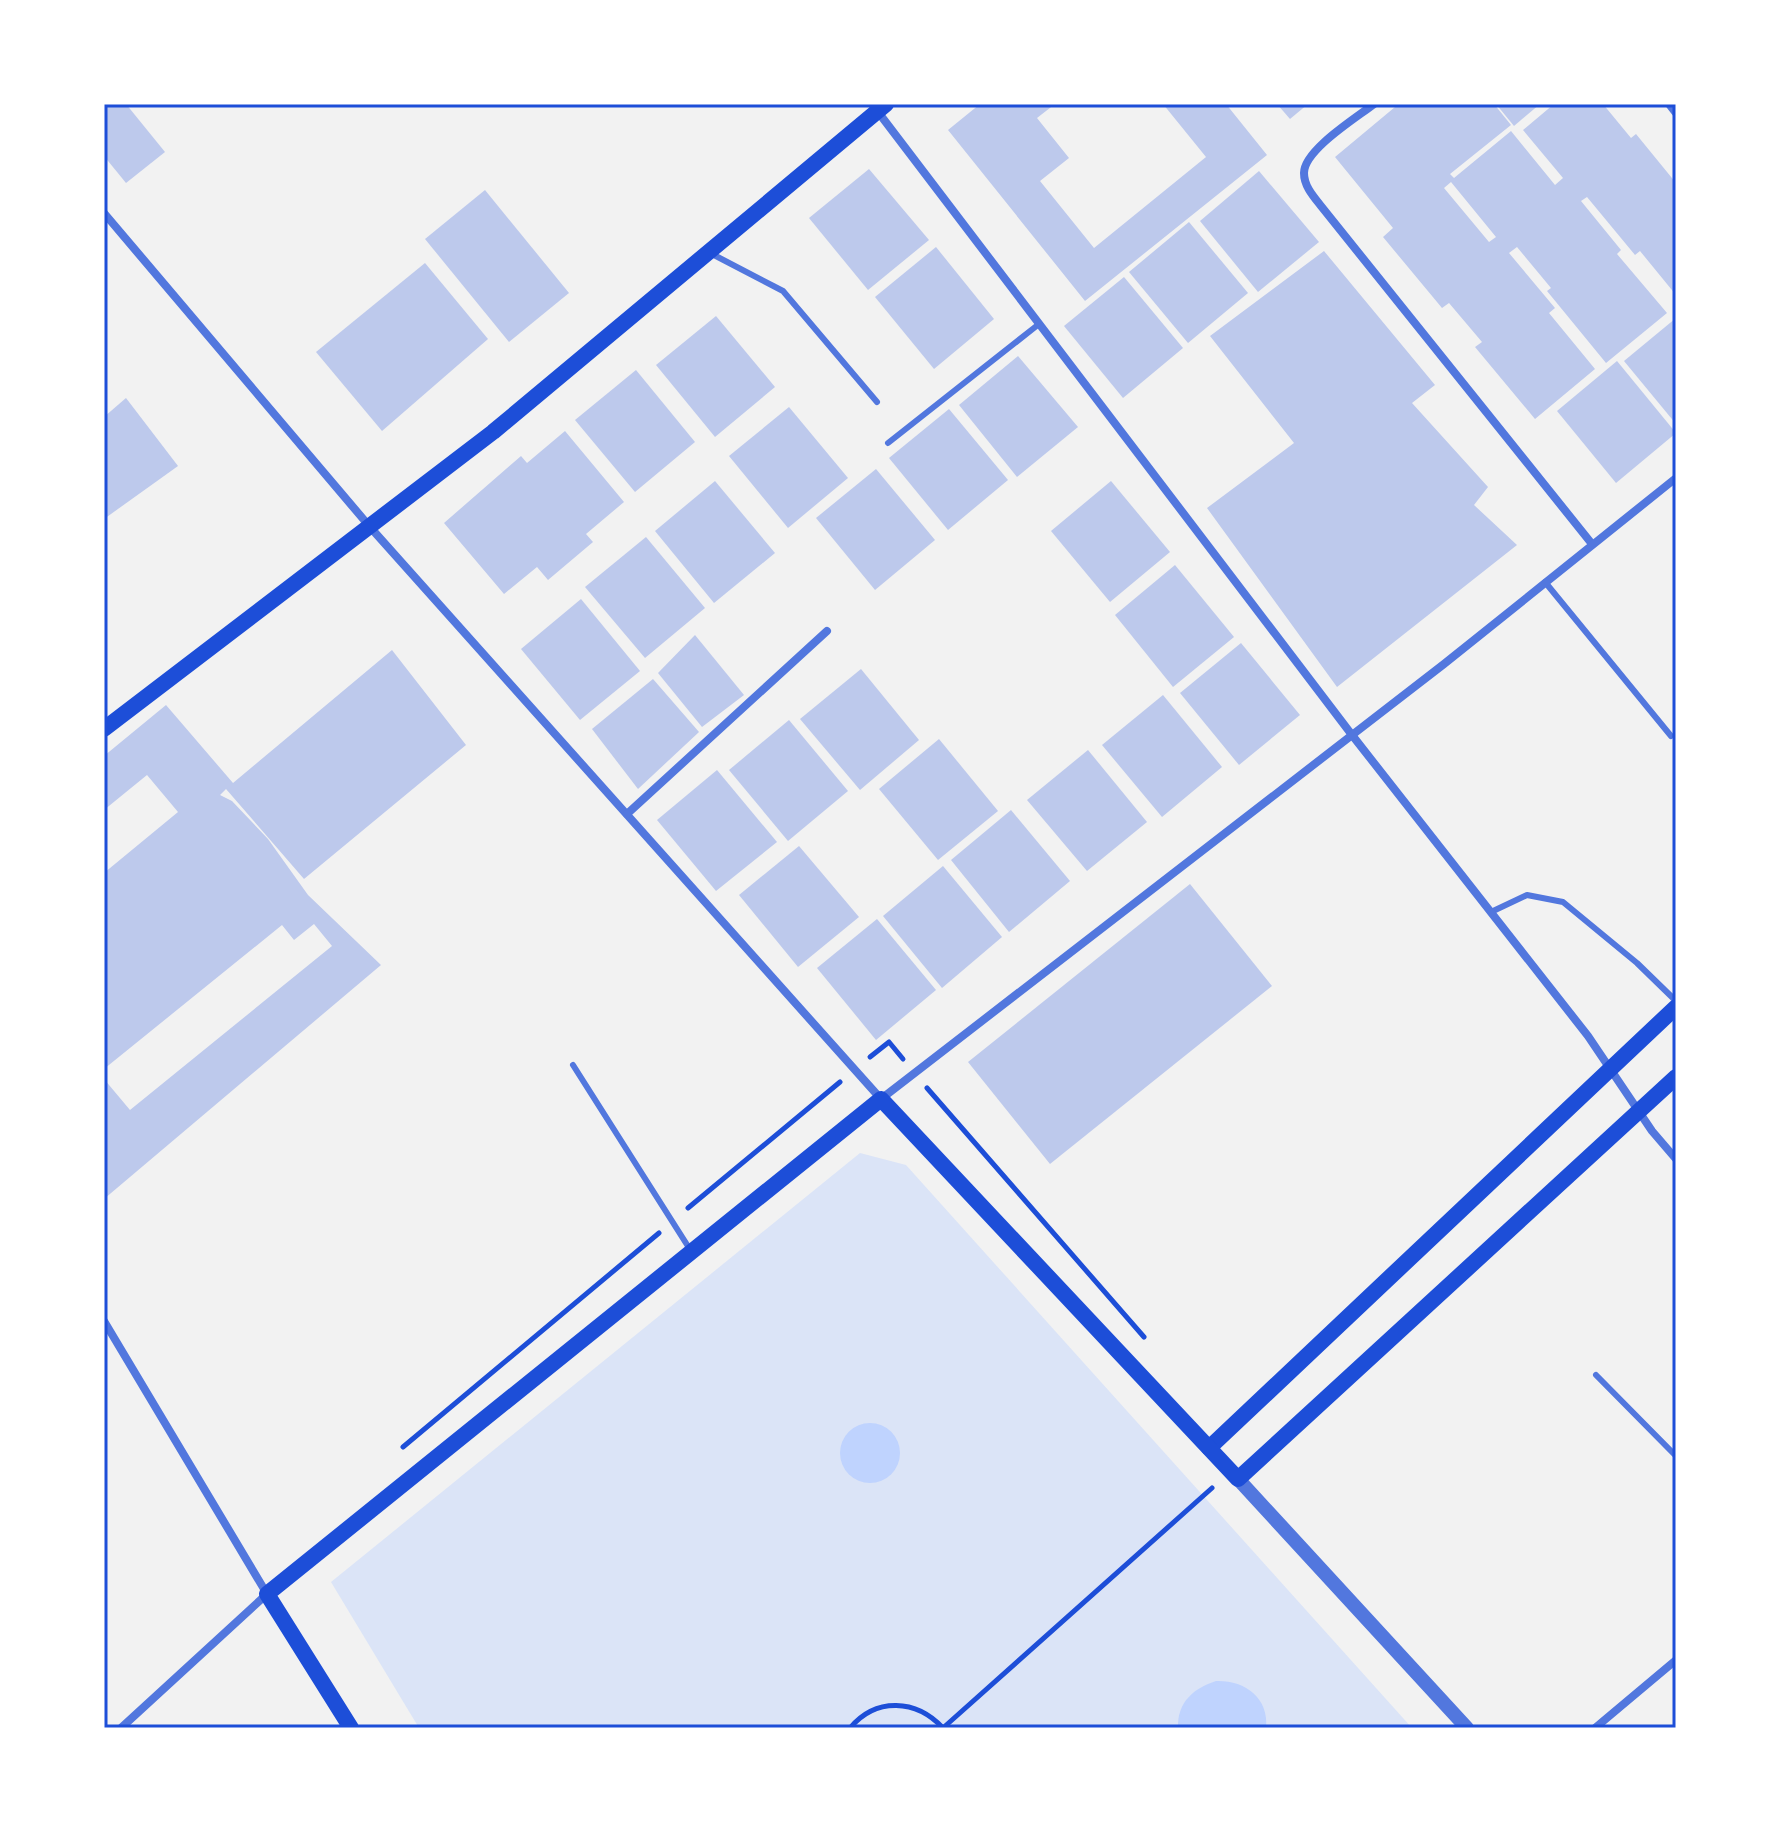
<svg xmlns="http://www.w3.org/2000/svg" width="1780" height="1832" font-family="'Nunito Sans',sans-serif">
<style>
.green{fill:#dbe4f7}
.water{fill:#bfd3fe}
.building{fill:#bdc9ec;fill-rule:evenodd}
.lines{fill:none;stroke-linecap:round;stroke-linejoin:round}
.path{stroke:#1d4ed8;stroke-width:5}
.service{stroke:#5277de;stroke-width:6}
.minor{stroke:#5277de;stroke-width:8}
.tertiary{stroke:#5277de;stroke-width:14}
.secondary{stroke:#1d4ed8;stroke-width:16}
.neatline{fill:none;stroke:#1d4ed8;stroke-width:3}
</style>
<rect width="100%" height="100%" fill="#f2f2f2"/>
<polygon class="green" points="860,1153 906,1165 1412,1728 419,1728 331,1582"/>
<g class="water">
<circle cx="870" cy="1453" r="30"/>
<path d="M1216,1681C1244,1680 1269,1697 1266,1728H1178C1177,1702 1194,1688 1216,1681Z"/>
</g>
<g class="building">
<polygon points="104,104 126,104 165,152 126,183 104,156"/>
<polygon points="980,104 1055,104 1037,118 1069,158 1040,181 1094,248 1206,157 1163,104 1226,104 1267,155 1085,301 948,130"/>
<polygon points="1277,104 1308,104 1290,119"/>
<path d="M1393,104H1494L1511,125L1450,174L1454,178L1511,131L1555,185L1563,178L1523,130L1554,104H1603L1631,138L1636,134L1676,183V295L1640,251L1635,255L1587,197L1581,201L1621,250L1617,254L1667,313L1606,363L1547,291L1551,288L1517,247L1509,253L1555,308L1549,313L1595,369L1535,419L1475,347L1482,342L1449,303L1442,308L1383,237L1393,228L1335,157L1395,107ZM1451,182L1496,237L1489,242L1444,188Z"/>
<polygon points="1496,104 1540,104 1514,126"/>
<polygon points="869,169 929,240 868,290 809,218"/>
<polygon points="1259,171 1319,242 1258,292 1200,221"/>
<polygon points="485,190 569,293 509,342 425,239"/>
<polygon points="1189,222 1248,293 1188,343 1129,272"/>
<polygon points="936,247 994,319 934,369 875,297"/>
<polygon points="1324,251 1435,385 1412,403 1488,487 1474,505 1517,545 1337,687 1207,508 1294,443 1210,336"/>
<polygon points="425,263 488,339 382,431 316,352"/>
<polygon points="1124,277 1183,348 1123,398 1064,326"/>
<polygon points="716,316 775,387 715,437 656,365"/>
<polygon points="1676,318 1676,424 1624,361"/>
<polygon points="1018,356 1078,427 1017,477 959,405"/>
<polygon points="1617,361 1676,433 1616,483 1557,411"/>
<polygon points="636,370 695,442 635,492 575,420"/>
<polygon points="126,398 178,466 104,519 104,417"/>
<polygon points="789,407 848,478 788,528 729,456"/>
<polygon points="949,409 1008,480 948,530 889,458"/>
<polygon points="565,431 624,502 586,534 593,542 548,580 537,567 504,594 444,523 521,456 527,463"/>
<polygon points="876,469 935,540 875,590 816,518"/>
<polygon points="715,481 775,553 714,603 655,531"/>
<polygon points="1111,481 1170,552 1110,602 1051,531"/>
<polygon points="646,537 705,608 645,658 585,587"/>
<polygon points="1175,565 1234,637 1173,687 1115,615"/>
<polygon points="581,599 640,671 580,720 521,649"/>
<polygon points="695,635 744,695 702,727 658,673"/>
<polygon points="1241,643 1300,715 1239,765 1180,693"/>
<polygon points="392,650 466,745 304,879 226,789 220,795 232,801 268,839 308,895 381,965 104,1199 104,1079 130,1110 332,946 314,924 294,940 282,925 104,1069 104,873 178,812 147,775 104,810 104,756 166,705 233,783"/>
<polygon points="861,669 919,740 860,790 800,719"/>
<polygon points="653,679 699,732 638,789 592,729"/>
<polygon points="1163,695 1222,767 1162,817 1102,745"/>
<polygon points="789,720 848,791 788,841 729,770"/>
<polygon points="939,739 998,811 938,860 879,789"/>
<polygon points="1088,750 1147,822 1087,871 1027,800"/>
<polygon points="717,770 777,842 716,891 657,820"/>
<polygon points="1011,810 1070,881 1009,932 951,860"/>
<polygon points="799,846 859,917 798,967 739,895"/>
<polygon points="943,866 1002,937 942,988 883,916"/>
<polygon points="1190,884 1272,986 1050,1164 968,1062"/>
<polygon points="877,919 936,990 876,1040 817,968"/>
</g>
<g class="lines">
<g class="path">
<polyline points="870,1057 889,1042 903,1059"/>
<polyline points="927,1088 1144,1337"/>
<polyline points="688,1208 840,1082"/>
<polyline points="403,1447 659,1233"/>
<path d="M850,1728C876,1697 916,1699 943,1728"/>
<polyline points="943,1728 1212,1488"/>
</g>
<g class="service">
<polyline points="712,254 783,291 877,402"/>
<polyline points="888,443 1039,324"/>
<polyline points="1545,582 1671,736"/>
<polyline points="1491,912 1527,895 1563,902 1637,963 1676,1001"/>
<polyline points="573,1065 691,1251"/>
<polyline points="1596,1375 1676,1456"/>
</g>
<g class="minor">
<polyline points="872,104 1352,735 1588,1036 1652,1131 1676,1159"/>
<path d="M1374,104C1356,118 1304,150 1304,173C1304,186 1313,196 1321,206L1592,544"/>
<polyline points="1669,104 1676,113"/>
<polyline points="104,213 370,527 881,1099 1444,664 1676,478"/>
<polyline points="627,814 827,631"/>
<polyline points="104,1321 267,1594 121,1728"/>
<polyline points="1595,1728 1676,1660"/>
</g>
<polyline class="tertiary" points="1238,1479 1467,1728"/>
<g class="secondary">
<polyline points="104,729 493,432 886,104"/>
<polyline points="1209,1448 1676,1007"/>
<polyline points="351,1728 267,1594 881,1099 1238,1479 1676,1077"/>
</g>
</g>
<rect width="1780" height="1832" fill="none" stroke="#ffffff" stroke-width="212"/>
<rect x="106" y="106" width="1568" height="1620" class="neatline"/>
</svg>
